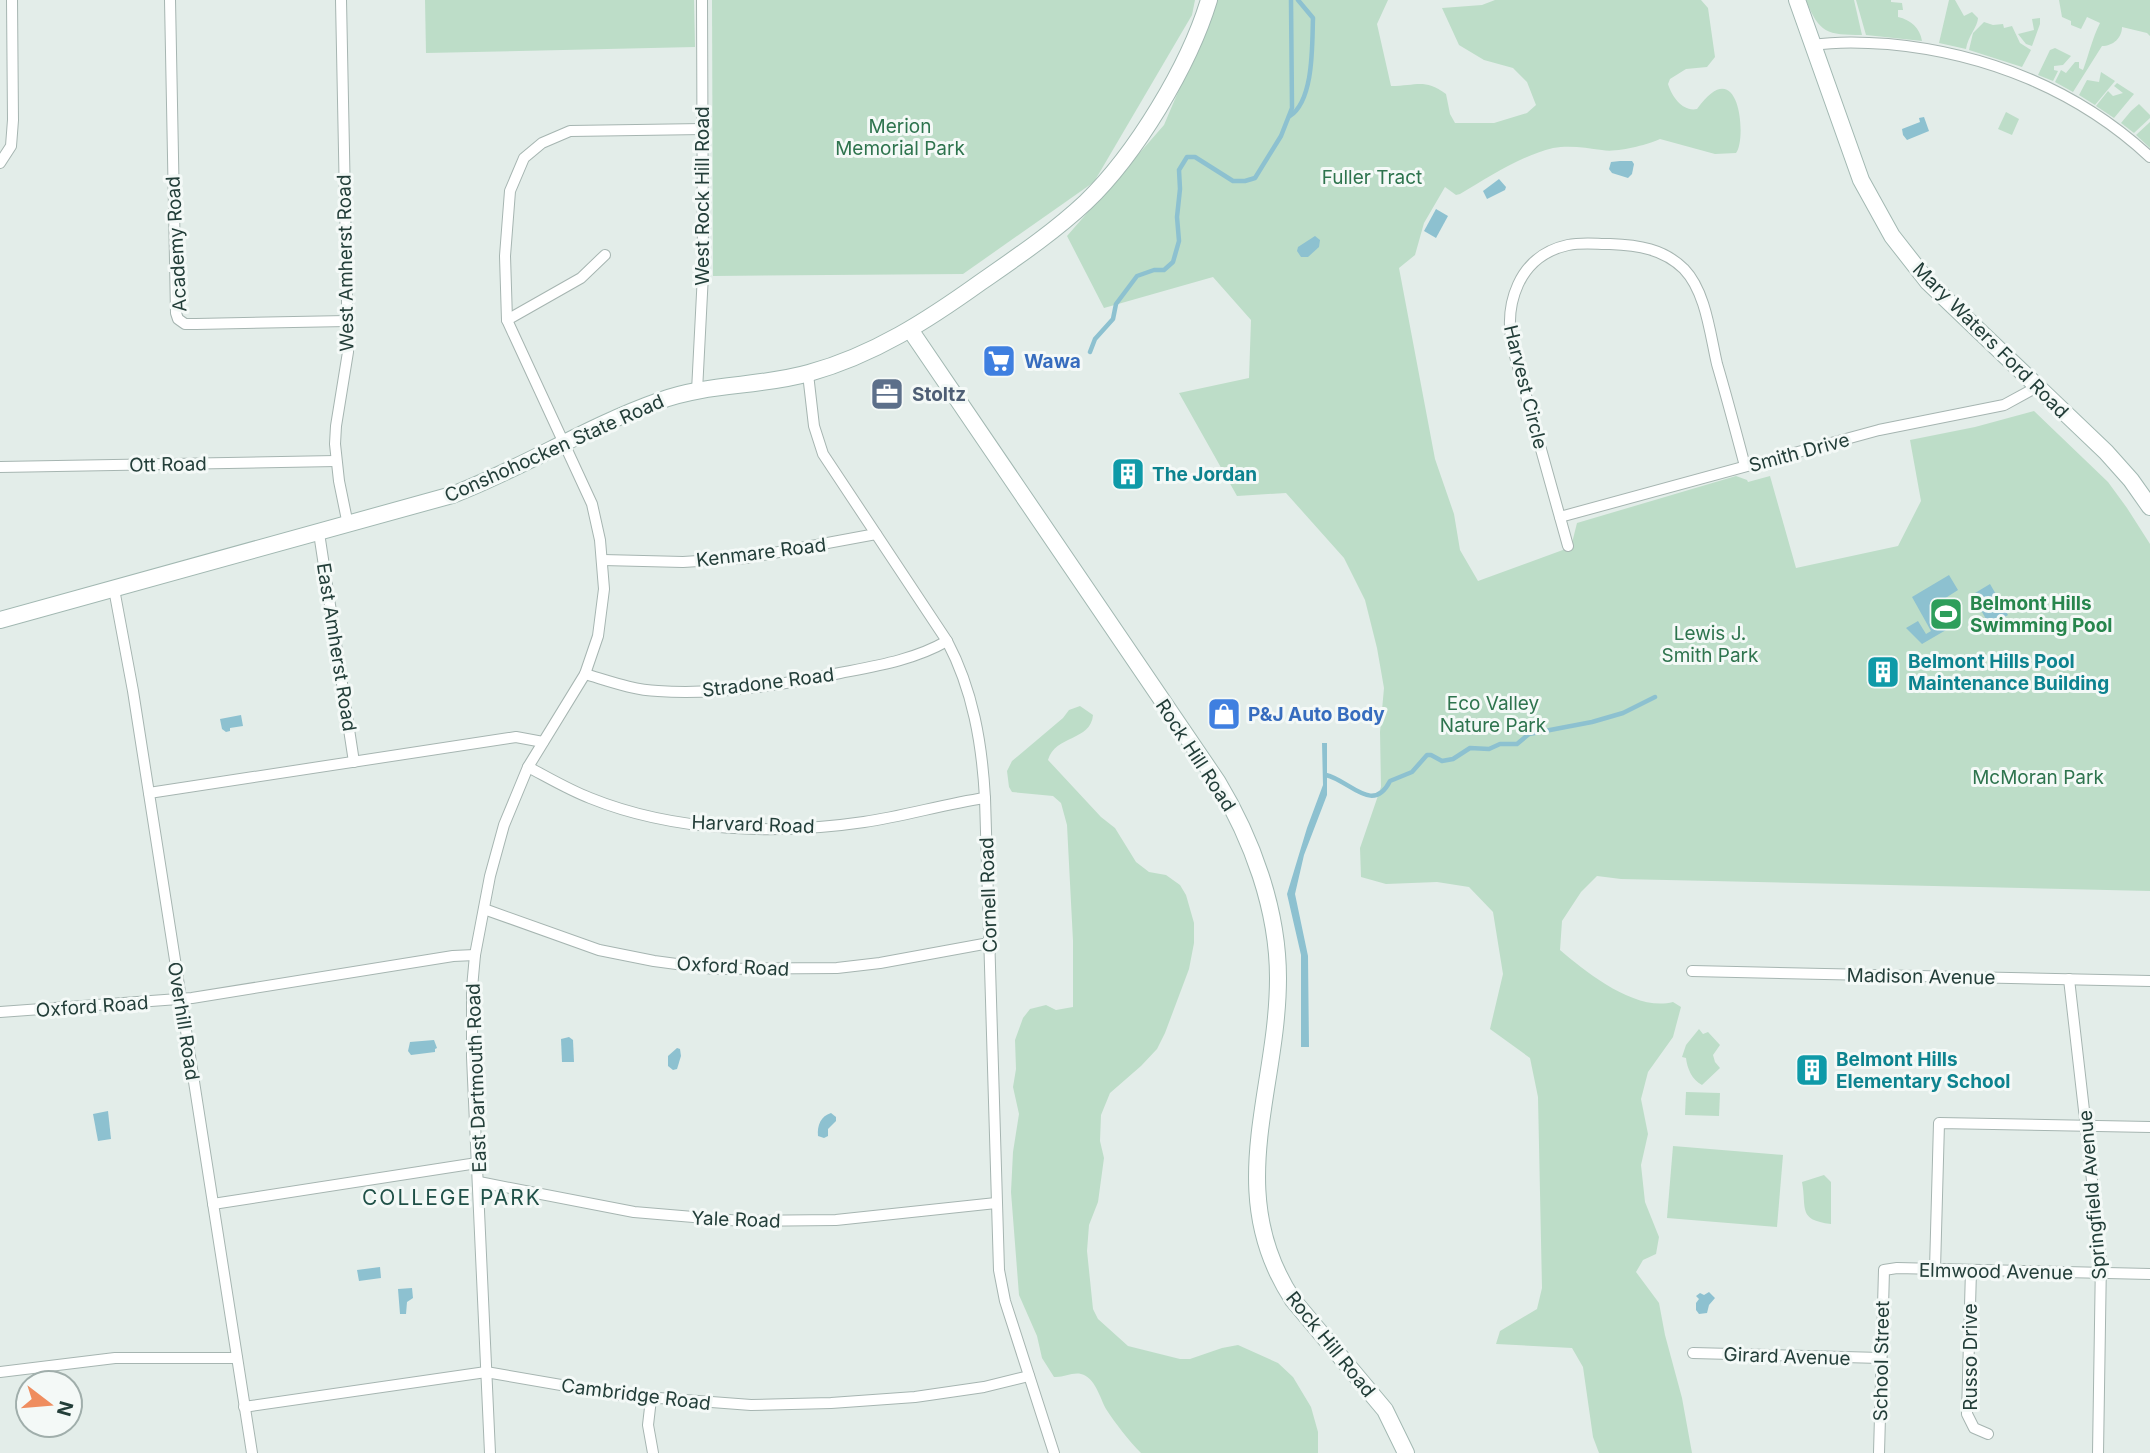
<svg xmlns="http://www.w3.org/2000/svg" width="2150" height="1453" font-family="Inter,sans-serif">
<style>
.green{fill:#bdddc8}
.water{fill:#8dc1d0}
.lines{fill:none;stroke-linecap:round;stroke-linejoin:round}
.stream{stroke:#8dc1d0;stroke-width:4.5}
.street-casing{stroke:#a6b5b1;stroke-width:12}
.secondary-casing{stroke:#a2b8b2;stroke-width:18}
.street{stroke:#fff;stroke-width:10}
.secondary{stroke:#fff;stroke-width:16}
.labels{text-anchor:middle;stroke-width:6;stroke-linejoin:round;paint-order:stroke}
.park-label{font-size:19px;fill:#2e744e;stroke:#f4f9f7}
.street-label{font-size:19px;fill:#233e39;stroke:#f4f9f7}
.shop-label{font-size:19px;font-weight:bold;fill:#366cbe;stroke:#f4f9f7;text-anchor:start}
.service-label{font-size:19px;font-weight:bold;fill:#4e5e75;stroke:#f4f9f7;text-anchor:start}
.culture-label{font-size:19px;font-weight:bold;fill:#0d838f;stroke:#f4f9f7;text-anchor:start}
.leisure-label{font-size:19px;font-weight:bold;fill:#27864d;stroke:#f4f9f7;text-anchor:start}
.neighbourhood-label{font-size:21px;letter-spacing:2px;fill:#1f5047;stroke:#f4f9f7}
</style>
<rect width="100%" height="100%" fill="#e3ede9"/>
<g class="green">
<polygon points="425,0 694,0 695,47 426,53"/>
<polygon points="712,0 1195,0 1192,15 1094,182 963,274 713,276"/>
<path d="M1217,0H1388L1377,24L1391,86C1417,86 1424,78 1446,94L1450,114L1455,123H1494L1527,113L1536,105L1527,82L1513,68L1484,60L1459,45L1442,8L1482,5L1495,0H1701L1708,8L1715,57L1707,67L1686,69L1670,79L1668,84C1672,97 1683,112 1697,109C1740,49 1747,140 1736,153L1715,154L1660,139C1647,145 1616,153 1602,150C1586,148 1570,145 1553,148C1520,156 1489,177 1460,194L1456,195L1445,187L1424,223L1415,255L1399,268L1435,459L1454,514L1460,550L1478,581L1571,547L1577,523L1736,476L1747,480L1748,482L1770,476L1796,568L1898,546L1921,501L1910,440L1975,427L2034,411L2108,482L2127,508L2150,544V891L1621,879L1597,876L1581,892L1562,921L1560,950C1587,973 1636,1012 1673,1002L1681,1007L1673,1037L1648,1072L1641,1099L1648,1134L1641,1165L1645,1202L1659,1237L1656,1254L1643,1260L1636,1272L1659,1303L1665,1335L1682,1398L1692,1453H1599L1593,1437L1583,1367L1572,1348L1496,1344L1500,1331L1537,1309L1542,1288L1538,1097L1530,1058L1490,1029L1503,974L1493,912L1469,887L1437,882L1386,884L1361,877L1360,848L1381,787L1380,732L1384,688L1377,648L1365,600L1344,558L1286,493L1237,496L1179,393L1249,378L1251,320L1213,277L1104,308L1067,236L1164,125Z"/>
<path d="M1806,0H1854L1862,35C1827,35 1819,33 1806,0Z"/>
<path d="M1856,0H1891V2L1902,3L1903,10H1898V17C1911,20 1920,28 1922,41L1866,35Z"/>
<path d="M1949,0H1955L1964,16L1972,12L1978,18C1978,26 1968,36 1966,49L1939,43Z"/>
<path d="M2059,0H2150V36L2147,33L2122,27C2122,38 2113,46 2102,46L2073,92L2055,82L2061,70L2066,73L2075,62H2079V68L2083,70C2089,54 2092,39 2100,23L2087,17L2081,29L2071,25V21L2062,17Z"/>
<polygon points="2040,18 2040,24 2032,46 2026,44 2018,34 2034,30 2032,19"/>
<polygon points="1984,22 1993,25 2003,24 2004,28 2012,26 2020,43 2031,50 2022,67 1969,50 1973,33"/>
<polygon points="2055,48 2071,56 2063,65 2054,66 2054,70 2058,71 2053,81 2038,75 2050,50"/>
<polygon points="2101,72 2115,81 2095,105 2079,95 2087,80 2099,82"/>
<polygon points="2117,83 2134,94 2114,118 2096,106 2108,91 2113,96 2123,93 2114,86"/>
<polygon points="2139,104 2150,115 2150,118 2134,133 2121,123 2131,111"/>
<polygon points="2006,112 2019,119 2012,135 1998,129"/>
<polygon points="2150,122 2150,148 2136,135"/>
<path d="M1080,706L1093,715C1091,741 1055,735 1048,760L1101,817L1115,828L1136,862L1149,872L1166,875L1180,885L1186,895L1194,923V943L1189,969L1165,1033L1157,1049L1141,1066L1110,1093L1101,1115L1100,1141L1104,1158L1098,1202L1089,1225L1087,1251L1093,1309L1098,1319L1128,1346L1180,1359H1190L1222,1348L1238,1345L1278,1363L1293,1377L1311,1407L1318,1432V1453H1141C1128,1440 1116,1424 1106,1409C1100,1398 1095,1377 1081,1374C1072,1372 1063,1378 1054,1377L1042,1358L1037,1336L1019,1295L1011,1192L1013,1152L1019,1114L1013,1087L1016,1069L1015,1040L1023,1018L1030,1009L1046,1005L1056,1010L1073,1007V941L1067,825L1061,803L1053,796L1012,792L1009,787L1007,771L1012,761L1063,718L1069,710Z"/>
<path d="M1699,1029L1703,1034L1708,1032L1720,1045L1713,1055L1715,1062L1720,1068L1702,1085C1692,1080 1687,1068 1686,1058L1682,1057L1686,1045Z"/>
<polygon points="1686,1092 1720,1093 1719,1116 1685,1115"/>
<polygon points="1673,1146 1783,1155 1777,1227 1667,1218"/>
<path d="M1824,1175L1831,1182V1224C1797,1220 1807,1208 1802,1182Z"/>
</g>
<g class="water">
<polygon points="1924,117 1929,131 1907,140 1903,135 1902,129 1920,122 1919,118"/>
<polygon points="1620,161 1632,161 1634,164 1632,174 1628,178 1612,173 1609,169 1611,162"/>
<polygon points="1499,179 1506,187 1505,190 1487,199 1483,191"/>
<polygon points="1436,209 1448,216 1436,238 1424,231"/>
<polygon points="1315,236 1320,240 1319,247 1308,257 1301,257 1297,251 1298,247"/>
<polygon points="1949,575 1958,590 1944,599 1958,623 1922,644 1906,628 1918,621 1926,634 1931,631 1912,597"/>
<polygon points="1990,584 2008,615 1990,626 1974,598 1971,599 1970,596"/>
<polygon points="241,715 243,726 230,728 230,731 226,732 222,729 220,719"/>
<polygon points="1322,743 1327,743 1327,795 1304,855 1295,894 1308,956 1309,1047 1301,1047 1301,955 1287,894 1307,828 1323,785"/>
<polygon points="569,1037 573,1040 574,1062 562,1062 561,1039"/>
<polygon points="434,1040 437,1048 435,1049 435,1052 411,1055 408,1051 410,1042"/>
<polygon points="677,1048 680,1049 681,1056 677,1069 673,1070 668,1066 668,1056"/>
<polygon points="108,1111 111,1139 98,1141 93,1114"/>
<path d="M831,1113L836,1117V1121L828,1129V1136L824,1138L818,1136C817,1125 821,1116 831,1113Z"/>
<polygon points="380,1267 381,1278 359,1281 357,1270"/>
<polygon points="412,1288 413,1298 407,1302 406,1314 400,1314 398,1289"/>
<polygon points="1709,1292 1715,1298 1709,1305 1707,1313 1699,1314 1696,1310 1696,1303 1699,1299 1696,1296 1700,1293 1704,1295"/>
</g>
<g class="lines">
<g class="stream">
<path d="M1290,116C1314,100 1312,45 1313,18L1298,0"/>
<polyline points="1090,352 1095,339 1113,319 1116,304 1137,276 1154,270 1164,270 1173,262 1179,241 1177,217 1180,189 1179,170 1187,157 1195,157 1233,181 1245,181 1255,178 1281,136 1292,108 1291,0"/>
<path d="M1326,775C1349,780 1373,815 1390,781L1412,772L1427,755H1431L1442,761L1453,759L1470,748L1489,749L1500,744H1517L1529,734L1592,722L1623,713L1655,697"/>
</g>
<defs>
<g id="street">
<polyline points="170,0 176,313 178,319 185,324 196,324 347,321"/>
<polyline points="341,0 348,352 336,426 335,444 339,481 348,525"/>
<path d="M1813,45C1838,41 1863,42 1888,44C1986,53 2078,90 2150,157"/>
<polyline points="0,163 11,146 13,120 12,0"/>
<polyline points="507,320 581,278 605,255"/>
<path d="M808,374L814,426L823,454L947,641C973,690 982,744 985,798L999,1270L1005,1301L1054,1453"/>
<polyline points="697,391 703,274 702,0"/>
<polyline points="0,467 336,461"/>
<polyline points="1560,517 1879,430 2004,405 2037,387"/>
<polyline points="319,533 354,762"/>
<path d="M1568,546L1513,349C1503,305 1518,256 1568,245C1582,242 1596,244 1610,244C1638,245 1664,249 1684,269C1706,292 1710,334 1717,364C1727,398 1736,432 1745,466"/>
<polyline points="603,560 683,562 746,558 876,534"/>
<polyline points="114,589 133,691 252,1453"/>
<path d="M585,674C609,681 633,690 658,691C718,695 781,685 840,673C876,666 914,660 947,641"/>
<path d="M528,767C549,778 569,790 590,798C674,832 776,835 864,822C905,816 944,804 985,798"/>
<polyline points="149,793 516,737 543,742"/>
<polyline points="484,909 599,950 654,961 714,969 837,968 880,963 989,943"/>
<polyline points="1692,971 2150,981"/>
<polyline points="2069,979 2101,1259 2098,1453"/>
<polyline points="0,1012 192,998 453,956 475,955"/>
<polyline points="479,1182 634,1212 741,1221 836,1220 996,1203"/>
<polyline points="213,1204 477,1163"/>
<polyline points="1935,1269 1939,1123 2150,1127"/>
<polyline points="1971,1270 1967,1414 1974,1428 1988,1434"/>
<polyline points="1693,1353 1881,1358"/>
<polyline points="0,1372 115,1358 237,1358"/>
<polyline points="651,1399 648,1425 653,1453"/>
<polyline points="244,1407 486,1372 619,1395 751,1405 831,1403 915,1397 984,1387 1029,1376"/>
<polyline points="490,1453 472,1057 472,988 475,955 490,876 504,825 528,767 585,674 598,636 604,589 600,540 592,504 507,320 505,256 510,191 524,158 542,143 570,131 703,129"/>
<polyline points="1879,1453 1884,1270 1897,1268 2150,1274"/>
</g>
<g id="secondary">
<polyline points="1797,0 1861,180 1892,236 1928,282 2106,452 2131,480 2150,507"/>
<path d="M911,331L1217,781C1252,839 1278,909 1278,978C1278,1092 1222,1192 1293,1300L1385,1410L1406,1453"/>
<path d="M0,620L452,495C523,468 588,426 659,401C707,383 760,387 809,373C874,355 928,320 981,282C1017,257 1054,232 1086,202C1136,154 1189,66 1209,0"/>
</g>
</defs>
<use href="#street" class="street-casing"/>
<use href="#secondary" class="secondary-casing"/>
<use href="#street" class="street"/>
<use href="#secondary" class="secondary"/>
</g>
<defs>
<symbol id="supermarket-square" viewBox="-11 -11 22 22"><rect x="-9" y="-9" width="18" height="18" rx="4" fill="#3f7fe0" stroke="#f4f9f7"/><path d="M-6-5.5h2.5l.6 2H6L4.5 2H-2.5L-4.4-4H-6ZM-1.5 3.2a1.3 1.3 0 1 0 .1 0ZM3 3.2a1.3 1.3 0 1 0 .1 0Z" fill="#fff"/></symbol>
<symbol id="office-square" viewBox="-11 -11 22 22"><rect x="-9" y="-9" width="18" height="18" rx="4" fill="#5c6f8a" stroke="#f4f9f7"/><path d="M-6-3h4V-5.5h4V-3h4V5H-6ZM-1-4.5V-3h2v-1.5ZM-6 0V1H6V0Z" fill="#fff"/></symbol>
<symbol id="building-square" viewBox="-11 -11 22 22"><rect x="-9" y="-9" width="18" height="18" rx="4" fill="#0f9aa8" stroke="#f4f9f7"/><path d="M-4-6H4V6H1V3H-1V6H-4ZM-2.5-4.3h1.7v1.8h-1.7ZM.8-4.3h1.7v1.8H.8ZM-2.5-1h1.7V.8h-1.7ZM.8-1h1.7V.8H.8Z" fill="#fff"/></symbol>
<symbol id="stadium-square" viewBox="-11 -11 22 22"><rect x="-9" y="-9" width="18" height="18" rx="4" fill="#2e9e5b" stroke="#f4f9f7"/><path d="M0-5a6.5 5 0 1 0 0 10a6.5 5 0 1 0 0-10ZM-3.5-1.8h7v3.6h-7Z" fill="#fff"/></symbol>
<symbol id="shop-square" viewBox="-11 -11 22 22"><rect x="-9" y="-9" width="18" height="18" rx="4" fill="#3f7fe0" stroke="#f4f9f7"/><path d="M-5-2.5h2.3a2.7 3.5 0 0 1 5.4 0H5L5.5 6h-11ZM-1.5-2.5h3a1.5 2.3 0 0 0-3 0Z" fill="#fff"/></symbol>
</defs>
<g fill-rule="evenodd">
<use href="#supermarket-square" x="980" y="342" width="38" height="38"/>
<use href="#office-square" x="868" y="375" width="38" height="38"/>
<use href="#building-square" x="1109" y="455" width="38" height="38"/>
<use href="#stadium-square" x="1927" y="595" width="38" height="38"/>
<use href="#building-square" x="1864" y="653" width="38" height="38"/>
<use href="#shop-square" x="1205" y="695" width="38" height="38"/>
<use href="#building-square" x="1793" y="1051" width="38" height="38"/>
</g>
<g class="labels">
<g class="park-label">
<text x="900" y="133">Merion<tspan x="900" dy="22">Memorial Park</tspan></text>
<text x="1372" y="184">Fuller Tract</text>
<text x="1710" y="640">Lewis J.<tspan x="1710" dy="22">Smith Park</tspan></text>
<text x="1493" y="710">Eco Valley<tspan x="1493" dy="22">Nature Park</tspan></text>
<text x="2038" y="784">McMoran Park</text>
</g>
<g class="street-label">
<text transform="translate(702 196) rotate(-90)" y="7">West Rock Hill Road</text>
<text transform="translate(176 244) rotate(-93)" y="7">Academy Road</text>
<text transform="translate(345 263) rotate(-91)" y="7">West Amherst Road</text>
<text transform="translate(1991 340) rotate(45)" y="7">Mary Waters Ford Road</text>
<text transform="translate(1526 387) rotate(76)" y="7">Harvest Circle</text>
<text transform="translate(554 448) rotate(-24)" y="7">Conshohocken State Road</text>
<text transform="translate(1799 452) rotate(-15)" y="7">Smith Drive</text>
<text transform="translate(168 464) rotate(-1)" y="7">Ott Road</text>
<text transform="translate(761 552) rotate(-7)" y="7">Kenmare Road</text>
<text transform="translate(337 647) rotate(81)" y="7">East Amherst Road</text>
<text transform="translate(768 682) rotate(-7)" y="7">Stradone Road</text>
<text transform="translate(1196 755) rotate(57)" y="7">Rock Hill Road</text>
<text transform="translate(753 824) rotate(2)" y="7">Harvard Road</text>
<text transform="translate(988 895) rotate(-92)" y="7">Cornell Road</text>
<text transform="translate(733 966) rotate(3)" y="7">Oxford Road</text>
<text transform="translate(1921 976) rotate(1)" y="7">Madison Avenue</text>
<text transform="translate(92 1006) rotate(-4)" y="7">Oxford Road</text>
<text transform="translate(184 1021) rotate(81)" y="7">Overhill Road</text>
<text transform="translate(476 1078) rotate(-92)" y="7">East Dartmouth Road</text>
<text transform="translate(2092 1195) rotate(-95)" y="7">Springfield Avenue</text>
<text transform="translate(736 1219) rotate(2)" y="7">Yale Road</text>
<text transform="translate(1996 1271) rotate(1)" y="7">Elmwood Avenue</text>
<text transform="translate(1331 1344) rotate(51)" y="7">Rock Hill Road</text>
<text transform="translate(1787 1356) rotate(2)" y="7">Girard Avenue</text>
<text transform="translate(1970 1357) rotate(-90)" y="7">Russo Drive</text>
<text transform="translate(1881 1361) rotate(-89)" y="7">School Street</text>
<text transform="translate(636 1394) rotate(7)" y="7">Cambridge Road</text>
</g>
<g class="shop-label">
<text x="1024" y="368">Wawa</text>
<text x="1248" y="721">P&amp;J Auto Body</text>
</g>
<g class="service-label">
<text x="912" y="401">Stoltz</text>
</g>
<g class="culture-label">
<text x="1152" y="481">The Jordan</text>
<text x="1908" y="668">Belmont Hills Pool<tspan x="1908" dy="22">Maintenance Building</tspan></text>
<text x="1836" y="1066">Belmont Hills<tspan x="1836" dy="22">Elementary School</tspan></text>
</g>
<g class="leisure-label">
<text x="1970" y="610">Belmont Hills<tspan x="1970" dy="22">Swimming Pool</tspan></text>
</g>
<g class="neighbourhood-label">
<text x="452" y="1205">COLLEGE PARK</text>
</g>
</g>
<g transform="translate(49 1404) rotate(106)"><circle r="33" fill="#f4f9f7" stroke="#a0aeab" stroke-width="2"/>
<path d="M0-5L12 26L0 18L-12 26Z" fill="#ef8d5f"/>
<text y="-10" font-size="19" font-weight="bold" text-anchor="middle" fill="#233e39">N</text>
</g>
</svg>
